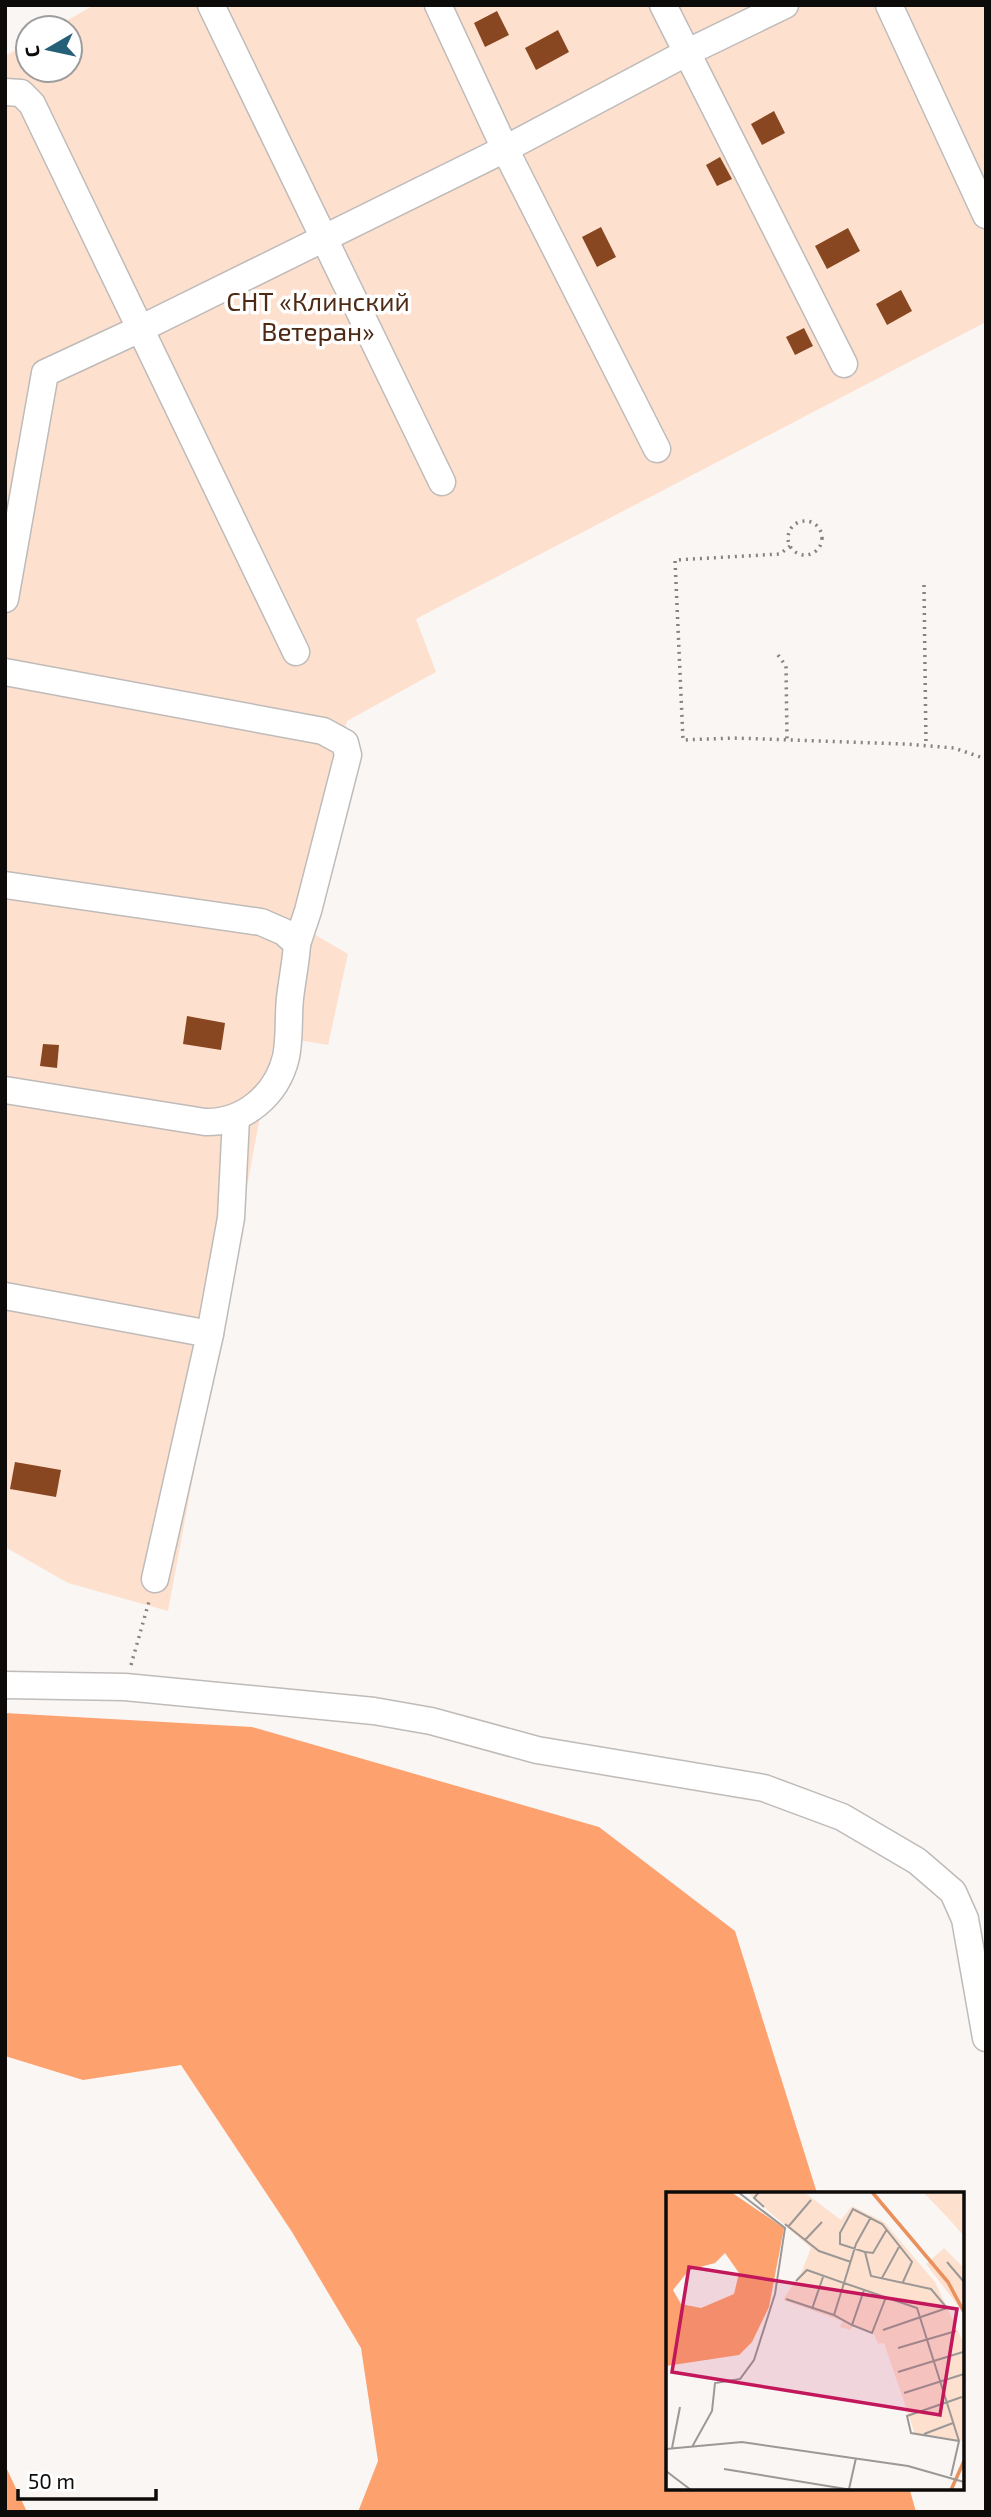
<svg xmlns="http://www.w3.org/2000/svg" width="991" height="2517" font-family="'Exo 2',sans-serif">
<style>
.green{fill:#fee0cf}
.forest{fill:#fda26f}
.building{fill:#884720}
.lines{fill:none;stroke-linecap:round;stroke-linejoin:round}
.minor-casing{stroke:#bfbbb9;stroke-width:29}
.path{stroke:#858281;stroke-width:3.5;stroke-dasharray:2 5;stroke-linecap:butt}
.minor{stroke:#fff;stroke-width:26}
.labels{text-anchor:middle;stroke-width:7;stroke-linejoin:round;paint-order:stroke}
.park-label{font-size:26px;fill:#4e2a14;stroke:#fff}
.inset-river{fill:none;stroke:#ea905d;stroke-width:3.5}
.inset-road{fill:none;stroke:#9b9896;stroke-width:2}
.view{fill:#c2185b;fill-opacity:0.15;stroke:#c2185b;stroke-width:3.5}
.inset-edge{fill:none;stroke:#0c0b0a;stroke-width:3.5}
</style>
<rect width="100%" height="100%" fill="#faf6f4"/>
<polygon class="green" points="94,5 986,5 986,322 416,619 436,672 347,721 297,924 348,954 328,1045 275,1036 168,1611 68,1583 5,1547 5,56 28,43 28,70 70,70 70,28 54,28"/>
<g class="forest">
<polygon points="5,1713 252,1727 599,1827 735,1931 817,2193 667,2193 667,2487 909,2487 916,2512 358,2512 378,2461 361,2348 292,2232 181,2065 83,2080 5,2056"/>
<polygon points="5,2465 27,2512 5,2512"/>
</g>
<g class="building">
<polygon points="497,11 509,35 485,47 474,23"/>
<polygon points="558,30 569,52 536,70 525,48"/>
<polygon points="774,111 785,133 762,145 751,124"/>
<polygon points="720,157 732,179 717,186 706,165"/>
<polygon points="601,227 616,257 597,267 582,237"/>
<polygon points="848,228 860,251 827,269 815,246"/>
<polygon points="901,290 912,311 887,325 876,304"/>
<polygon points="804,328 813,346 795,355 786,337"/>
<polygon points="187,1016 225,1023 221,1050 183,1044"/>
<polygon points="43,1044 59,1045 57,1068 40,1066"/>
<polygon points="15,1462 61,1470 56,1497 10,1489"/>
</g>
<g class="lines">
<defs>
<g id="minor">
<polyline points="211,5 442,482"/>
<polyline points="438,5 505,149 657,449"/>
<polyline points="663,5 844,364"/>
<polyline points="889,5 986,215"/>
<polyline points="5,92 21,93 32,104 296,652"/>
<polyline points="5,599 45,373 142,328 505,149 686,53 785,5"/>
<polyline points="5,672 323,731 345,743 348,755 308,911 297,944"/>
<path d="M5,885L261,922L284,932L297,944C296,962 292,980 290,998C288,1017 290,1038 286,1057C277,1095 244,1123 205,1122L5,1090"/>
<polyline points="5,1296 210,1334"/>
<polyline points="155,1579 210,1334 231,1218 236,1118"/>
<polyline points="5,1685 125,1687 374,1711 431,1721 537,1750 764,1788 842,1817 917,1861 953,1892 965,1919 986,2038"/>
</g>
</defs>
<use href="#minor" class="minor-casing"/>
<g class="path">
<circle cx="805" cy="538" r="17"/>
<polyline points="790,546 780,554 675,560 683,740 733,738 906,744 954,748 986,759"/>
<polyline points="924,585 926,746"/>
<polyline points="778,655 786,666 787,740"/>
<polyline points="131,1665 150,1598"/>
</g>
<use href="#minor" class="minor"/>
</g>
<g class="labels">
<g class="park-label">
<text x="318" y="311">СНТ «Клинский<tspan x="318" dy="30">Ветеран»</tspan></text>
</g>
</g>
<g transform="translate(666 2192)">
<rect width="298" height="298" fill="#faf6f4"/>
<path d="M138,0L175,28L186,14L218,30L269,90L297,150V249L249,242L218,151L212,152L208,142L188,133L184,138L174,135L176,129L117,108L136,79L145,56L83,2ZM257,0H297V43L282,26ZM278,56L297,75V120L260,72Z" fill="#fee0cf"/>
<path d="M0,0H65L118,36L103,115L86,150L73,163L0,174ZM59,61L73,81L68,102L35,116L15,112L7,98L23,78L49,71Z" fill="#fda26f" fill-rule="evenodd"/>
<path class="inset-river" d="M206,0L282,90L298,120M285,298L298,269"/>
<path class="inset-road" d="M93,0L88,6L98,15M205,25L190,52L178,91L251,116L293,249L285,284M119,32L153,59L185,70M122,35L145,8M139,48L156,30M199,60L207,61L221,37M281,70L298,90M216,86L234,53M130,89L141,78L178,91L168,123L186,133L198,98M120,107L168,123M146,117L157,85M186,133L206,141L220,105M217,138L281,116L265,97L205,84L199,60L174,52V41L187,17L216,32L246,70L237,90M232,156L290,139M232,180L297,160M238,201L298,182M258,242L287,231M293,249L245,241L241,224L296,205M26,255L46,219L49,191L74,187L88,168L109,102L119,36L72,0M6,256L14,215M0,257L76,250L242,274L298,290M58,277L186,298M0,279L25,298M183,297L190,266"/>
<path class="view" d="M23,75L291,117L274,223L6,180Z"/>
<rect width="298" height="298" class="inset-edge"/>
</g>
<rect width="991" height="2517" fill="none" stroke="#0c0b0a" stroke-width="14"/>
<g transform="translate(49 49) rotate(261)"><circle r="33" fill="#ffffff" stroke="#9e9d9d" stroke-width="2"/>
<path d="M0-5L12 26L0 18L-12 26Z" fill="#255f78"/>
<text y="-10" font-size="19" font-weight="bold" text-anchor="middle" fill="#0c0b0a">С</text>
</g>
<path d="M18 2489v10h138v-10" fill="none" stroke="#0c0b0a" stroke-width="3.5"/>
<text x="28" y="2489" font-size="21" fill="#0c0b0a" stroke="#ffffff" stroke-width="5" paint-order="stroke">50 m</text>
</svg>
